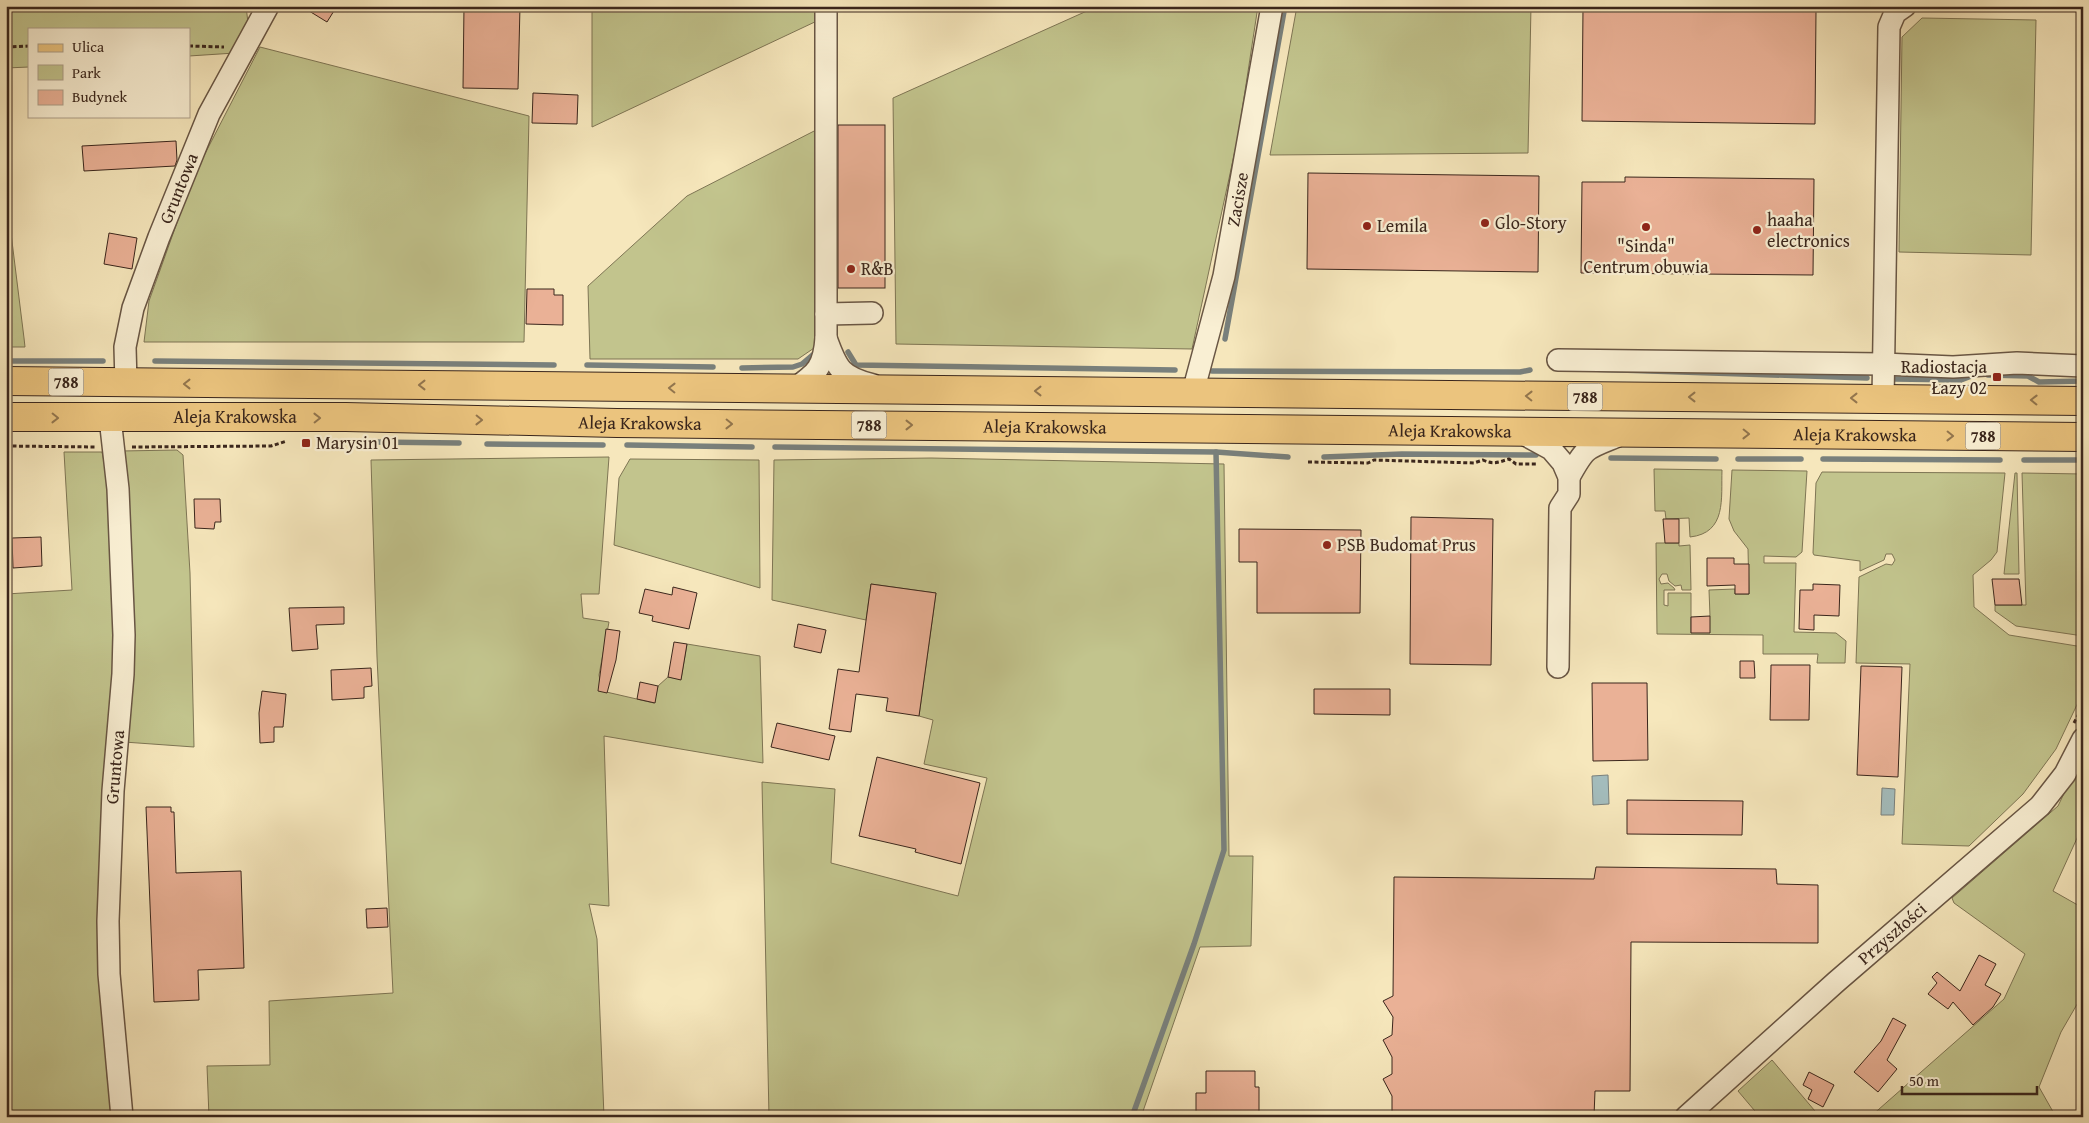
<svg xmlns="http://www.w3.org/2000/svg" width="2089" height="1123" font-family="'Gentium Book Plus',serif">
<style>
.green{fill:#c2c48d;stroke:#7e7554}
.water{fill:#a3bcbc;stroke:#79807c}
.lines{fill:none;stroke-linecap:round;stroke-linejoin:round}
.stream{stroke:#79807c;stroke-width:5.5}
.building{fill:#eab196;stroke:#3a261c}
.minor-casing{stroke:#695644;stroke-width:24}
.major-casing{stroke:#3a261c;stroke-width:30}
.path{stroke:#3a261c;stroke-width:3;stroke-dasharray:4 2.5;stroke-linecap:butt}
.minor{stroke:#f9efd3;stroke-width:21}
.major{stroke:#ebc47e;stroke-width:28}
.oneway{stroke:#92754d}
.poi-dot{fill:#8f2418;stroke:#f9efd3;stroke-width:2}
.labels{text-anchor:middle;stroke-width:4.5;stroke-linejoin:round;paint-order:stroke}
.shield{fill:#f9efd3;stroke:#736253;stroke-width:1}
.shield-label{font-size:16px;font-weight:bold;fill:#3a261c}
.street-label{font-size:18px;fill:#3a261c;stroke:#f9efd3}
.poi-label{font-size:18px;fill:#3a261c;stroke:#f9efd3;text-anchor:start}
</style>
<rect width="100%" height="100%" fill="#f6e7bc"/>
<filter id="stains"><feTurbulence type="fractalNoise" baseFrequency=".004" numOctaves="4"/><feColorMatrix values="0 0 0 0 .2 0 0 0 0 .09 0 0 0 0 .02 0 0 0 .5 -.17"/></filter>
<radialGradient id="worn" r=".72"><stop offset=".6" stop-color="#630" stop-opacity="0"/><stop offset="1" stop-color="#630" stop-opacity=".3"/></radialGradient>
<g class="green">
<path d="M6,6H246L248,23L235,53L189,56V29H29V67L6,68Z"/>
<path d="M592,6H819V20L592,127Z"/>
<path d="M1098,6H1258L1238,137L1192,349L896,344L893,98Z"/>
<path d="M1297,6H1531L1528,153L1270,155Z"/>
<path d="M1922,18L2036,20L2031,255L1899,252L1902,37Z"/>
<path d="M260,47L529,116L524,342H144L149,301L194,175Z"/>
<path d="M820,128V344L798,359H590L588,286L687,196Z"/>
<path d="M6,193L24,338L25,347H6Z"/>
<path d="M177,450L183,455L190,573L194,747L124,742L121,451Z"/>
<path d="M64,452H102L112,498L116,587L106,997L107,1076L114,1117H6V594L72,590Z"/>
<path d="M609,457L599,594H581L583,618L609,622L599,675L602,691L654,703L658,686L668,677L681,679L687,644L760,656L763,763L604,736L609,906L589,904L597,939L604,1117H209L207,1066L270,1065L269,1001L393,993L377,657L371,460Z"/>
<path d="M931,458L1224,464L1229,856H1253L1251,946L1200,947L1141,1117H769L762,782L835,789L831,863L958,896L987,778L924,764L933,720L919,716L936,593L871,584L866,620L772,600L774,460Z"/>
<path d="M630,459L759,460L760,588L614,545L619,478Z"/>
<path d="M1654,469L1722,470C1721,498 1727,533 1690,537L1689,518L1666,519L1665,511H1655Z"/>
<path d="M1732,470L1807,471L1802,552L1796,557L1764,556V563H1796L1794,632L1836,633L1846,641L1845,663H1817L1818,654H1763V635L1657,634L1656,543H1679V546L1690,545L1691,590H1682L1681,585L1675,586L1669,581L1667,574H1662L1659,579L1661,584L1668,583L1674,588L1675,590H1664V605L1668,606V593H1691V633L1710,616L1709,590L1735,589V594H1749L1748,549L1734,531L1729,519Z"/>
<path d="M1822,472L2005,473L1997,552L1991,560L1973,575L1974,607L2009,635L2083,647V692L2056,749L2023,794L1969,846L1902,844L1910,664L1856,663L1859,577L1886,564L1892,565L1895,560L1892,554H1886L1884,560L1860,571V561L1814,555L1813,553L1816,483Z"/>
<path d="M2015,473H2017L2019,574H2004Z"/>
<path d="M2022,473L2083,474V636L2016,626L1995,611V605H2026Z"/>
<path d="M2083,754V825L2053,891L2083,908V994L2061,1032L2039,1087L2056,1117H1870L2004,999L2025,954L1954,903L1952,898L2058,806Z"/>
<path d="M1772,1060L1820,1117H1760L1738,1091Z"/>
</g>
<g class="water">
<path d="M1608,775L1609,804L1593,805L1592,776Z"/>
<path d="M1882,788L1895,789L1894,815H1881Z"/>
</g>
<g class="lines">
<g class="stream">
<path d="M1225,339L1285,6"/>
<path d="M848,352L856,365L1175,370"/>
<path d="M6,361H103"/>
<path d="M155,361L554,365"/>
<path d="M587,365L713,367"/>
<path d="M742,368L793,367L802,364L815,353"/>
<path d="M1589,369L1867,378"/>
<path d="M1212,371L1520,372L1530,370"/>
<path d="M1988,375L2028,376L2039,382L2083,381"/>
<path d="M1895,379L1961,380L1974,375"/>
<path d="M373,442L459,443"/>
<path d="M487,444L603,445"/>
<path d="M627,445L752,447"/>
<path d="M775,447L1216,452L1288,457"/>
<path d="M1324,457L1402,454L1536,455"/>
<path d="M1611,458L1716,459"/>
<path d="M1738,459H1801"/>
<path d="M1823,459L2000,460"/>
<path d="M2024,460H2083"/>
<path d="M1132,1117L1194,944L1224,850L1216,452"/>
</g>
</g>
<g class="building">
<path d="M301,6H337L327,22Z"/>
<path d="M464,6H520L518,89L463,88Z"/>
<path d="M1583,8L1816,11L1815,124L1582,121Z"/>
<path d="M533,93L578,95L577,124L532,123Z"/>
<rect x="838" y="125" width="47" height="163"/>
<path d="M176,141L177,160L175,166L84,171L82,146Z"/>
<path d="M1308,173L1539,176L1538,272L1307,269Z"/>
<path d="M1625,177L1814,179L1813,275L1581,273L1582,182H1625Z"/>
<path d="M109,233L137,238L132,269L104,264Z"/>
<path d="M527,289H554V295H563V325L526,324Z"/>
<path d="M194,499H220L221,522H215L214,529L195,528Z"/>
<path d="M1411,517L1493,519L1491,665L1410,664Z"/>
<path d="M1663,519H1679V543H1665Z"/>
<path d="M1239,529L1361,530L1360,613H1257V562H1239Z"/>
<path d="M41,537L42,566L13,568L12,538Z"/>
<path d="M1707,558H1734V564H1749V594H1735V585L1707,586Z"/>
<path d="M1992,579H2019L2022,605H1995Z"/>
<path d="M871,584L936,593L919,716L886,711L888,698L856,694L851,732L829,729L838,669L859,672Z"/>
<path d="M1813,584L1840,585L1839,616L1814,615V630L1799,629L1800,590H1813Z"/>
<path d="M673,587L697,593L689,629L652,621L653,616L639,613L645,589L672,595Z"/>
<path d="M344,607V624L316,625L318,649L292,651L289,608Z"/>
<path d="M1710,616V633H1691V617Z"/>
<path d="M798,624L826,630L821,653L794,647Z"/>
<path d="M606,629L620,631L616,660L607,693L598,691Z"/>
<path d="M674,642L687,644L681,680L668,677Z"/>
<path d="M1740,661H1754L1755,678H1740Z"/>
<path d="M1771,665H1810L1809,720H1770Z"/>
<path d="M1861,666L1902,667L1898,777L1857,775Z"/>
<path d="M371,668L372,686L364,687V698L332,700L331,670Z"/>
<path d="M640,682L658,686L655,703L637,699Z"/>
<path d="M1592,683H1647L1648,760L1593,761Z"/>
<path d="M1314,689H1390V715L1314,714Z"/>
<path d="M262,691L286,694L283,727H274V742L260,743L259,713Z"/>
<path d="M777,723L835,736L829,760L771,747Z"/>
<path d="M877,757L980,783L961,864L915,852L916,849L859,836Z"/>
<path d="M1627,800L1743,801L1742,835L1627,834Z"/>
<path d="M146,807H171V812H174L176,873L241,871L244,968L198,970L199,1000L154,1002Z"/>
<path d="M1596,867L1776,869L1777,884L1818,885V943L1631,942L1630,1091H1595L1594,1116L1392,1114V1096L1383,1079L1392,1074V1057L1383,1040L1392,1035L1393,1017L1383,1001L1393,996L1394,877L1594,879Z"/>
<path d="M387,908L388,927L367,928L366,909Z"/>
<path d="M1979,955L1996,964L1985,985L2001,994L1993,1007L1973,1025L1953,1002L1948,1009L1928,994L1937,983L1932,977L1937,972L1960,991Z"/>
<path d="M1893,1018L1906,1025L1887,1060L1897,1069L1878,1092L1854,1072L1881,1041Z"/>
<path d="M1206,1071H1255V1087H1259V1117H1196V1093H1206Z"/>
<path d="M1809,1072L1834,1085L1823,1107L1808,1099L1812,1090L1803,1085Z"/>
</g>
<g class="lines">
<defs>
<g id="minor">
<path d="M826,314L872,313"/>
<path d="M826,338C837,369 841,377 873,385"/>
<path d="M1558,360L1883,364L1953,367L2017,363L2083,366"/>
<path id="s1" d="M126,383L125,347L133,308L159,237L209,114L268,6"/>
<path d="M794,389C817,373 824,367 826,338V6"/>
<path id="s2" d="M1193,392L1224,276L1272,6"/>
<path d="M1883,399L1889,27L1895,13L1905,6"/>
<path d="M110,418L118,489L124,635L123,674L113,791L108,921L109,974L122,1117"/>
<path d="M1520,432L1551,449L1563,463L1569,477V494L1560,508L1558,667"/>
<path d="M1569,477C1586,446 1586,449 1618,436"/>
<path id="s3" d="M1686,1117L1836,982L2040,806L2065,774L2083,739"/>
</g>
<g id="major">
<path d="M6,381L2083,401"/>
<path id="s4" d="M6,417H346L617,423L2083,437"/>
</g>
</defs>
<use href="#minor" class="minor-casing"/>
<use href="#major" class="major-casing"/>
<g class="path">
<path d="M189,46L224,47"/>
<path d="M6,47L29,46"/>
<path d="M6,446L96,447"/>
<path d="M132,447L271,446L287,441"/>
<path d="M1308,462L1368,463L1374,460L1474,463L1483,460C1494,465 1499,462 1509,459L1516,464H1536"/>
<path d="M2074,723L2083,706"/>
</g>
<use href="#minor" class="minor"/>
<use href="#major" class="major"/>
</g>
<defs><path id="oneway-chevron" d="M-2-3.5L2.5 0L-2 3.5" fill="none" stroke-width="1.6" stroke-linecap="round" stroke-linejoin="round" transform="scale(1.25)"/></defs>
<g class="oneway">
<use href="#oneway-chevron" transform="translate(187 384) rotate(-180)"/>
<use href="#oneway-chevron" transform="translate(422 385) rotate(-180)"/>
<use href="#oneway-chevron" transform="translate(672 388) rotate(-179)"/>
<use href="#oneway-chevron" transform="translate(1038 391) rotate(-180)"/>
<use href="#oneway-chevron" transform="translate(1529 396) rotate(-179)"/>
<use href="#oneway-chevron" transform="translate(1692 397) rotate(-180)"/>
<use href="#oneway-chevron" transform="translate(1854 398) rotate(-180)"/>
<use href="#oneway-chevron" transform="translate(2034 400) rotate(-179)"/>
<use href="#oneway-chevron" transform="translate(55 418) rotate(1)"/>
<use href="#oneway-chevron" transform="translate(317 418) rotate(-1)"/>
<use href="#oneway-chevron" transform="translate(479 420) rotate(1)"/>
<use href="#oneway-chevron" transform="translate(729 424) rotate(1)"/>
<use href="#oneway-chevron" transform="translate(909 425)"/>
<use href="#oneway-chevron" transform="translate(1746 434) rotate(1)"/>
<use href="#oneway-chevron" transform="translate(1950 436) rotate(1)"/>
</g>
<g class="poi-dot">
<circle cx="1485" cy="223" r="5"/>
<circle cx="1367" cy="226" r="5"/>
<circle cx="1646" cy="227" r="5"/>
<circle cx="1757" cy="230" r="5"/>
<circle cx="851" cy="269" r="5"/>
<rect x="1992" y="372" width="10" height="10" rx="2.5"/>
<rect x="301" y="438" width="10" height="10" rx="2.5"/>
<circle cx="1327" cy="545" r="5"/>
</g>
<g class="labels">
<g class="shield">
<rect x="48.5" y="368.5" width="35" height="27" rx="4"/>
<rect x="1567.5" y="383.5" width="35" height="27" rx="4"/>
<rect x="851.5" y="411.5" width="35" height="27" rx="4"/>
<rect x="1965.5" y="422.5" width="35" height="27" rx="4"/>
</g>
<g class="shield-label">
<text x="66" y="388">788</text>
<text x="1585" y="403">788</text>
<text x="869" y="431">788</text>
<text x="1983" y="442">788</text>
</g>
<g class="street-label">
<text dy="6" stroke="none"><textPath href="#s1" startOffset="204">Gruntowa</textPath></text>
<text dy="6" stroke="none"><textPath href="#s2" startOffset="198">Zacisze</textPath></text>
<text dy="6" stroke="none"><textPath href="#s4" startOffset="229">Aleja Krakowska</textPath></text>
<text dy="6" stroke="none"><textPath href="#s4" startOffset="634">Aleja Krakowska</textPath></text>
<text dy="6" stroke="none"><textPath href="#s4" startOffset="1039">Aleja Krakowska</textPath></text>
<text dy="6" stroke="none"><textPath href="#s4" startOffset="1444">Aleja Krakowska</textPath></text>
<text dy="6" stroke="none"><textPath href="#s4" startOffset="1849">Aleja Krakowska</textPath></text>
<text transform="translate(115 767) rotate(-85)" y="6">Gruntowa</text>
<text dy="6" stroke="none"><textPath href="#s3" startOffset="276">Przyszłości</textPath></text>
</g>
<g class="poi-label">
<text x="1767" y="226">haaha<tspan x="1767" dy="21">electronics</tspan></text>
<text x="1495" y="229">Glo-Story</text>
<text x="1377" y="232">Lemila</text>
<text x="1646" y="252" text-anchor="middle">"Sinda"<tspan x="1646" dy="21">Centrum obuwia</tspan></text>
<text x="861" y="275">R&amp;B</text>
<text x="1987" y="373" text-anchor="end">Radiostacja<tspan x="1987" dy="21">Łazy 02</tspan></text>
<text x="316" y="449">Marysin 01</text>
<text x="1337" y="551">PSB Budomat Prus</text>
</g>
</g>
<rect width="2089" height="1123" fill="none" stroke="#f6e7bc" stroke-width="25"/>
<rect x="8" y="8" width="2074" height="1108" fill="none" stroke="#3a261c" stroke-width="2.5"/>
<rect x="12" y="12" width="2064" height="1098" fill="none" stroke="#3a261c"/>
<rect x="28" y="28" width="162" height="90" fill="#f9efd3" stroke="#ad9f8a"/>
<rect x="38" y="44" width="25" height="8" fill="#ebc47e" stroke="#ad9f8a"/>
<text x="72" y="52" font-size="15" fill="#3a261c">Ulica</text>
<rect x="38" y="65" width="25" height="15" fill="#c2c48d" stroke="#ad9f8a"/>
<text x="72" y="78" font-size="15" fill="#3a261c">Park</text>
<rect x="38" y="90" width="25" height="15" fill="#eab196" stroke="#ad9f8a"/>
<text x="72" y="102" font-size="15" fill="#3a261c">Budynek</text>
<path d="M1902 1086v8h135v-8" fill="none" stroke="#3a261c" stroke-width="2.5"/>
<text x="1909" y="1086" font-size="15" fill="#3a261c" stroke="#f9efd3" stroke-width="4" paint-order="stroke">50 m</text>
<rect width="100%" height="100%" filter="url(#stains)"/>
<rect width="100%" height="100%" fill="url(#worn)"/>
</svg>
